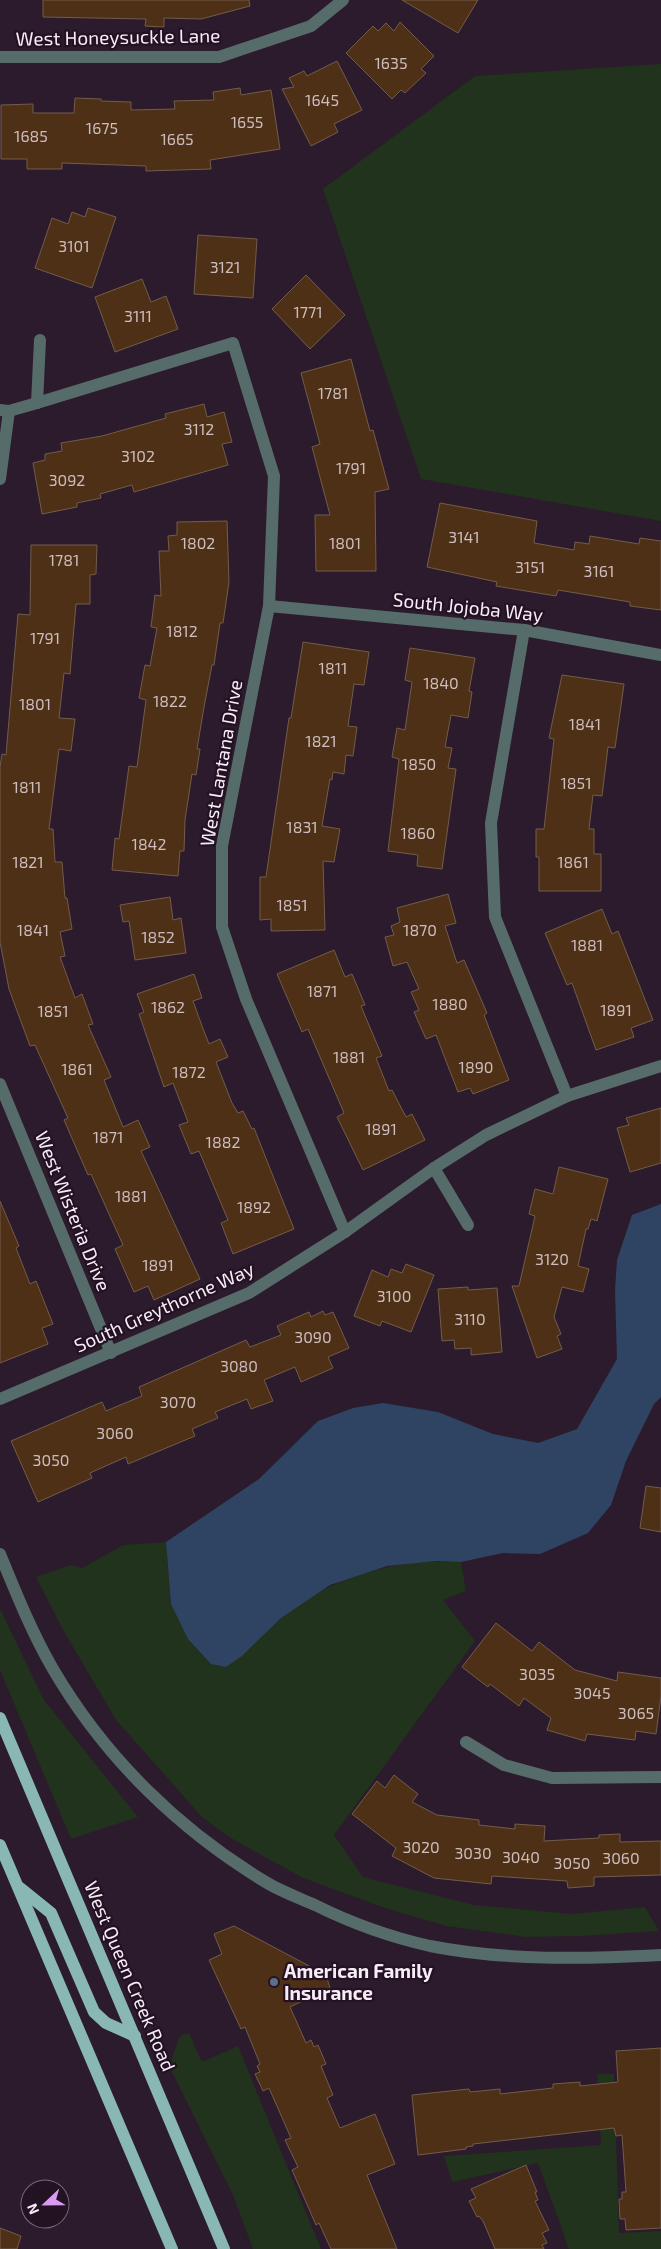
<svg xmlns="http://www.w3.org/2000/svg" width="661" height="2249" font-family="'Exo 2',sans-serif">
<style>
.green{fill:#21321d}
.water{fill:#2e4462}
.building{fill:#4e3016;stroke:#725c4b}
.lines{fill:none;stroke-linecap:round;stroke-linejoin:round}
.minor{stroke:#566c6b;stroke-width:12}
.tertiary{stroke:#566c6b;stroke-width:12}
.primary{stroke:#89b8b4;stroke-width:12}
.service-dot{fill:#5c6f8a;stroke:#221222;stroke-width:2}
.labels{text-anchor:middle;stroke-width:4.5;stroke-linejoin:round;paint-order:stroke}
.number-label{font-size:16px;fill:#cdbdbf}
.street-label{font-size:19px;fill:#f7ecf7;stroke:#221222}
.poi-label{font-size:19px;font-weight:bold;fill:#f7ecf7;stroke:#221222;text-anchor:start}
</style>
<rect width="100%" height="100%" fill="#2c1b2c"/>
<g class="green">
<path d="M661,64V521L421,479L323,189L475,76Z"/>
<path d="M166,1542L171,1604L242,1656C255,1644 267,1630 280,1619C330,1576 396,1558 461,1562L466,1591L443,1600L475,1641L334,1835L363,1877L474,1905L572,1914L645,1907L659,1931L579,1936L526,1937L446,1926L385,1908L303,1878L229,1837L202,1817L116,1720L63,1630L36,1577L70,1565L82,1568L123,1545Z"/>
<path d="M0,1609L44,1700L138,1817L71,1839L0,1670Z"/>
<path d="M189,2033L202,2062L238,2046L321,2249H253L233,2195L169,2066L180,2036Z"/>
<path d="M597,2074H614L619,2233L661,2231V2249H569L538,2163L452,2182L444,2156L601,2145Z"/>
</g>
<path class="water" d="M661,1204V1397L654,1404L626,1461L611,1505L588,1533L540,1554L503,1553L461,1562L437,1561L387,1566L330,1585L281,1618L242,1656L226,1667L211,1664L188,1639L171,1604L166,1542L259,1479L318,1421L353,1408L383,1403L438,1412L493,1434L538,1443L577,1429L617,1359L615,1290L617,1260L632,1215Z"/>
<g class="building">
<path d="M43,0H249L250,6L201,19L164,18V27L145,26L146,19L43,17Z"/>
<path d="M402,0H478L458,33Z"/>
<path d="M400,22L434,56L421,69L426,73L405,93L401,90L392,99L346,53L373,26L378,31L386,23L394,31Z"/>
<path d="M337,61L362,110L334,124L338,132L311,146L282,89L294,87L289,78L304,71L307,76Z"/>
<path d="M240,88L241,95L271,90L280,149L210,160L211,169L146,171V166L62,163V169H27V159H1V105L33,104V113H74L75,98L101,99V101L131,102V110L175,109L174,101L214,100L213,92Z"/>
<path d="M88,208L116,217L92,288L35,268L52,218L68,224L72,212L85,217Z"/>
<path d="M198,235L257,239L253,298L194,294Z"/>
<path d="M306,275L345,315L310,349L272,309Z"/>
<path d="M142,279L151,302L166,296L178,329L115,352L95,297Z"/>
<path d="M351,359L370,431L373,430L389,489L375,492L376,571H316L315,515H330L312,447L320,444L301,373Z"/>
<path d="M204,404L207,417L224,412L232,442L222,444L228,465L134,492L132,485L100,494L101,498L77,503V507L42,514L33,463L45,460V454L62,451L61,443L102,436L166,418L165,414Z"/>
<path d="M440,503L537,521L534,543L574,550L575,542L589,544L590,536L639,544L640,538L661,541V610L630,606V602L558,590L556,596L496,586L497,582L427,567Z"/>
<path d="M227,521L229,582L223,623H220L214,665H212L204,707L197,749H200L196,775L192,774L185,820L184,851H180L178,876L112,870L115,838L119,839L129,766L137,767L146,700L139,698L145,665L150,666L157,628L151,627L155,595L161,596L159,551H169L168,536L177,535V522Z"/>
<path d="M31,545H97L96,574L90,575V604H76L70,674L64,673L59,718L75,719L71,751L59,749L49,829H53L55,862H62L65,898H67L72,929L60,932L65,956L60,957L75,998L82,994L93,1024L88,1025L111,1077L104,1080L123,1127L138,1120L150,1147L141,1151L200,1279L154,1300L148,1286L134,1292L115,1249L123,1245L91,1174L88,1175L64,1120L68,1118L35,1045L30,1046L9,989L0,942V767L2,754L6,755L18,614L30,615Z"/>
<path d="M303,642L369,652L364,685L354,684L348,726L357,727L353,756L346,755L344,774L333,772L332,780L330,779L322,826L340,829L334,862L323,861L325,930L271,931V919L260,920V877H266L289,718H291Z"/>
<path d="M410,648L475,658L469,691L472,692L468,718L451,715L445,747L452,748L448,768L456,769L442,869L417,866L418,855L388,851L399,759L392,757L397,728L405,730L412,682L405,680Z"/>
<path d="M562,675L624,684L615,748L608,747L602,796L593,795L589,829H594V854H601V891H539V857H536V829H544L554,739L549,738Z"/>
<path d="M448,894L456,923L445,926L457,963L464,960L487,1013L484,1015L509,1080L473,1094L470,1088L458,1092L436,1035L426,1039L414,1012L419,1010L411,992L419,989L407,962L393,966L385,937L394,935L391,926L400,922L397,908Z"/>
<path d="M170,897L173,920L181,918L186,953L135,960L129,921L123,922L120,905Z"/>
<path d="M602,909L612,934L618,931L653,1020L631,1028L634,1037L596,1050L572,983L567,985L545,933Z"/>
<path d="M334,950L345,977L352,974L365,1005L361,1006L382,1056L376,1058L389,1091L392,1090L406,1117L412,1114L425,1140L363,1170L337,1117L344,1113L308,1029L302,1032L277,974Z"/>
<path d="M194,974L202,998L193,1001L202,1026L209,1044L220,1039L228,1057L216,1062L232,1103L238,1113L243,1111L252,1129L254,1128L294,1229L233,1254L221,1223L228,1220L199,1151L191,1154L179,1125L188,1122L173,1083L164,1087L139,1014L144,1012L137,994Z"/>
<path d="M661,1108V1163L630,1172L617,1128L629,1125L626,1118Z"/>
<path d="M559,1167L608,1179L597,1221L591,1219L588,1229H586L578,1266L589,1269L583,1292L562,1287L554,1317L561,1334L557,1336L562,1349L537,1358L512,1286H519L535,1216L529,1214L535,1189L553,1194Z"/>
<path d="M0,1201L19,1246L16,1248L30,1284L36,1281L53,1324L42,1328L48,1344L0,1363Z"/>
<path d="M406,1264L434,1275L411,1332L382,1321L380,1326L354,1316L372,1270L388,1277L391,1269L402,1273Z"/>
<path d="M468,1287V1290L497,1288L502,1352L471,1355V1348L455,1349L454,1340L442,1341L438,1289Z"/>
<path d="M323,1311L325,1315L333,1312L349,1348L328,1357L333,1368L301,1382L295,1367L264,1380L273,1401L251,1409L247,1399L215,1412L218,1418L192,1429L195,1436L128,1464L126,1457L90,1473L92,1478L38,1502L11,1441L102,1402L106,1411L142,1396L139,1387L246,1340L250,1347L281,1335L277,1326L309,1312L311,1317Z"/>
<path d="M646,1486L661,1488V1532L640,1528Z"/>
<path d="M496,1623L532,1651L539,1642L575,1670L617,1681L618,1672L661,1678V1696L656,1734L636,1731L635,1740L587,1734L585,1741L547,1730L551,1718L524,1698L519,1706L490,1684L488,1687L462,1667Z"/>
<path d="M394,1775L418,1794L412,1802L437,1815L479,1820V1825L515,1829V1824L545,1826L544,1841L599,1838V1835L620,1834V1842L661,1841V1875L594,1877V1886L568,1888L567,1881L492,1876L491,1884L434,1878L392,1856L396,1848L352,1814L377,1781L385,1788Z"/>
<path d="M234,1926L326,1975L330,1988L290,2007L306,2043L311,2040L314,2047L318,2045L326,2064L321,2066L333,2095L327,2098L340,2128L375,2114L395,2164L367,2175L397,2249H331L319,2223L316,2225L292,2170L298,2167L285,2140L291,2138L269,2088L263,2091L255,2074L260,2072L257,2066L260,2064L245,2027L241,2029L209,1960L222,1954L214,1934Z"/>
<path d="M661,2048V2228L626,2230L625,2219H620L619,2199H622V2192H626L622,2135L616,2136L614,2128L473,2144V2146L466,2147V2149L418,2155L412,2095L469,2089L470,2092L500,2089V2094L553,2088V2084L580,2082V2086L618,2082L616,2051Z"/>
<path d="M526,2165L537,2192H535L538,2200L535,2201L549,2230L542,2233L547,2243L542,2245L544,2249H495L483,2221L479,2216L477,2217L469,2201L476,2198L471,2189Z"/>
<path d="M0,2228L21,2236L17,2249H0Z"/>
</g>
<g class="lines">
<g class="minor">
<path d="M0,57H219L311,26L343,0"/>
<path d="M37,403L40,340"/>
<path d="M0,410L9,411L37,403L233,343L274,476L269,606L222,846V927L246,999L345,1232"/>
<path d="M0,479L9,411"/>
<path d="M269,606L524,630L661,655"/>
<path d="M524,630L491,823L495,917L567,1096"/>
<path d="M0,1084L111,1353"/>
<path d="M434,1168L468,1225"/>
<path d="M0,1399L249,1293L345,1232L434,1168L486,1135L567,1096L661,1066"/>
<path d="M466,1742L504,1765L552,1778L661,1777"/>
</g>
<path class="tertiary" d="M0,1554C16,1593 32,1633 53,1669C105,1758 180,1831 269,1884C283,1892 299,1898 315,1905C351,1923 390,1937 430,1946C506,1961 584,1959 661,1955"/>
<g class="primary">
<path d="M0,1718L224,2249"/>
<path d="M0,1845L172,2249"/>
<path d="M20,1888L51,1913L94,2012L106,2023L135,2036"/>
</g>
</g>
<circle class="service-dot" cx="274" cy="1982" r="5"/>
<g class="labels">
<g class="number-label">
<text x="391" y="69">1635</text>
<text x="322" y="106">1645</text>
<text x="247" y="128">1655</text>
<text x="102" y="134">1675</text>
<text x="31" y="142">1685</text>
<text x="177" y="145">1665</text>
<text x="74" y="252">3101</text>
<text x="225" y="273">3121</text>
<text x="308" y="318">1771</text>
<text x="138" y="322">3111</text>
<text x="333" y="399">1781</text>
<text x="199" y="435">3112</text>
<text x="138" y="462">3102</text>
<text x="351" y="474">1791</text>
<text x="67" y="486">3092</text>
<text x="464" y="543">3141</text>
<text x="198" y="549">1802</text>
<text x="345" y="549">1801</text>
<text x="64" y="566">1781</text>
<text x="530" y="573">3151</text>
<text x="599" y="577">3161</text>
<text x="182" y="637">1812</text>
<text x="45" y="644">1791</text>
<text x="333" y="674">1811</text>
<text x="441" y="689">1840</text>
<text x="170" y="707">1822</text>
<text x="35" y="710">1801</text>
<text x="585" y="730">1841</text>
<text x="321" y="747">1821</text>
<text x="419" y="770">1850</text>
<text x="576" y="789">1851</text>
<text x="27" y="793">1811</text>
<text x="302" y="833">1831</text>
<text x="418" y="839">1860</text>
<text x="149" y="850">1842</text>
<text x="28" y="868">1821</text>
<text x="573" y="868">1861</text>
<text x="292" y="911">1851</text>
<text x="33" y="936">1841</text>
<text x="420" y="936">1870</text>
<text x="158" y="943">1852</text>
<text x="587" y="951">1881</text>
<text x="322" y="997">1871</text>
<text x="450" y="1010">1880</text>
<text x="168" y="1013">1862</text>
<text x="616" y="1016">1891</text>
<text x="53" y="1017">1851</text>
<text x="349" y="1063">1881</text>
<text x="476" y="1073">1890</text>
<text x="77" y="1075">1861</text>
<text x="189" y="1078">1872</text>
<text x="381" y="1135">1891</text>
<text x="108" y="1143">1871</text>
<text x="223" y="1148">1882</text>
<text x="131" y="1202">1881</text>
<text x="254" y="1213">1892</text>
<text x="552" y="1265">3120</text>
<text x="158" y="1271">1891</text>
<text x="394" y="1302">3100</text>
<text x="470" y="1325">3110</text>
<text x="313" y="1343">3090</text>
<text x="239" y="1372">3080</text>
<text x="178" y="1408">3070</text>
<text x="115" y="1439">3060</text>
<text x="51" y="1466">3050</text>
<text x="537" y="1680">3035</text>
<text x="592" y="1699">3045</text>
<text x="636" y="1719">3065</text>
<text x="421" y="1853">3020</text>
<text x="473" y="1859">3030</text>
<text x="521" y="1863">3040</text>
<text x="621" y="1864">3060</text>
<text x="572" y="1869">3050</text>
</g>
<g class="street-label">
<text transform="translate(118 37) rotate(-1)" y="7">West Honeysuckle Lane</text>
<text transform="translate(468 607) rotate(6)" y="7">South Jojoba Way</text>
<text transform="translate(221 763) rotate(-80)" y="7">West Lantana Drive</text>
<text transform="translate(73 1211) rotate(68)" y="7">West Wisteria Drive</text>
<text transform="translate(164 1307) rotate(-24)" y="7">South Greythorne Way</text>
<text transform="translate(130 1976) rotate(67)" y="7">West Queen Creek Road</text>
</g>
<g class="poi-label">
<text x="284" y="1978">American Family<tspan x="284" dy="22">Insurance</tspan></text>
</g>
</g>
<g transform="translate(45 2204) rotate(248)"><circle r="24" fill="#221222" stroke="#776977"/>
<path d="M0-4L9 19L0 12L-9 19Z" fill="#dc99f4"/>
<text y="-8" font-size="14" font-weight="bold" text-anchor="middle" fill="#f7ecf7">N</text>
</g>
</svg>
